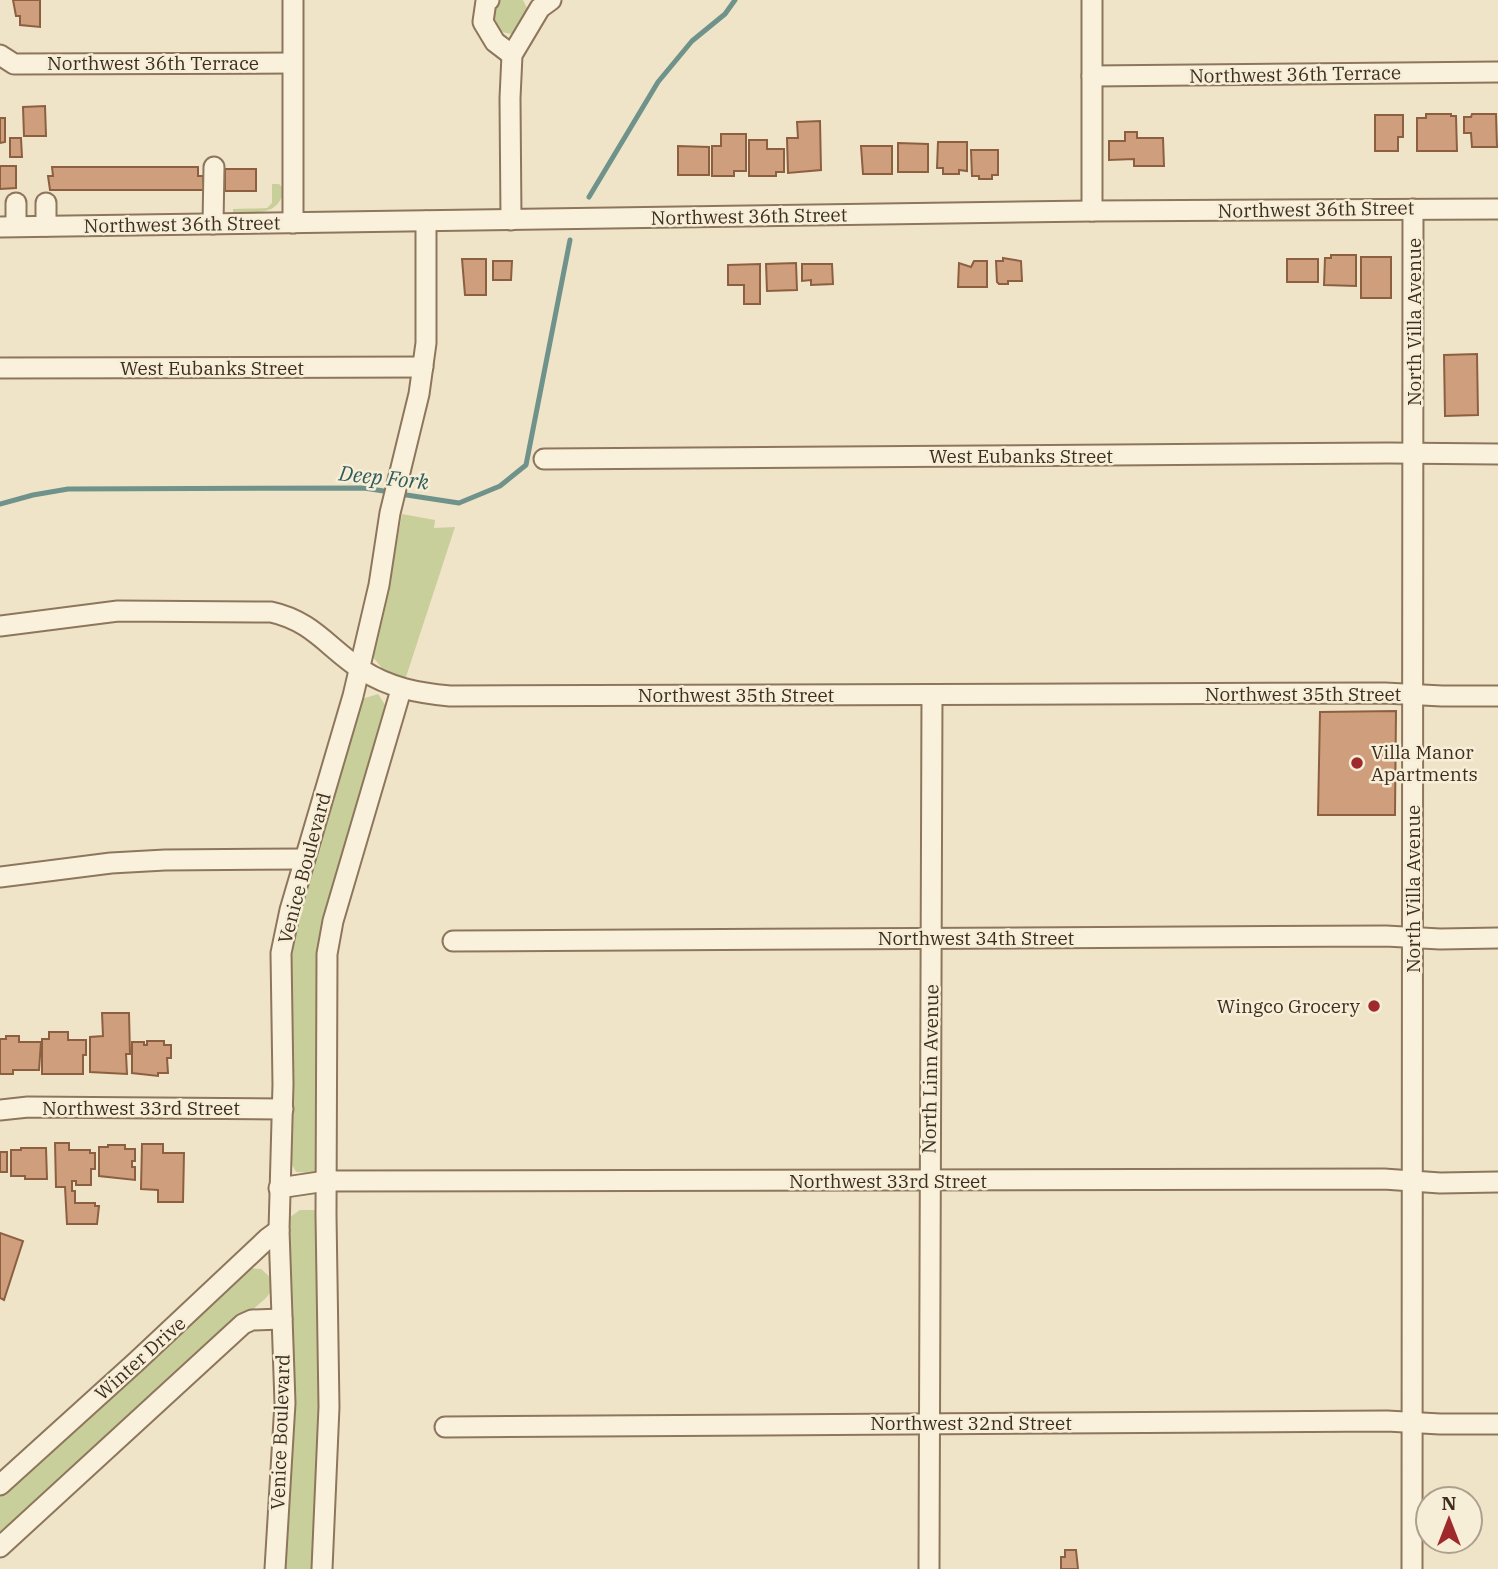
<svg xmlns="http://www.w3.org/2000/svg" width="1498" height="1569" font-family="'IBM Plex Serif',serif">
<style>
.green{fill:#c9cf9b}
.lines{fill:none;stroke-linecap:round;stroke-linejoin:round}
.stream{stroke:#6f938a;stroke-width:5}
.building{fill:#cf9f7d;stroke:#8d5f41;stroke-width:2}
.minor-casing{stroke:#8d765c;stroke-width:23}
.minor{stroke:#faf1dc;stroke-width:19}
.poi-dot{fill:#9e2a2b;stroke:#f7eed8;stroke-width:2.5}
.labels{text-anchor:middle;stroke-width:5;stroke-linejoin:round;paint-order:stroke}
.street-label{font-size:19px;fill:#3d2e20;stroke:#f7eed8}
.poi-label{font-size:19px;fill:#3d2e20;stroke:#f7eed8;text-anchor:start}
.water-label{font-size:21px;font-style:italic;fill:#2f5d5a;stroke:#f7eed8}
</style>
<rect width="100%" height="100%" fill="#f0e4c8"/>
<g class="green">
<path d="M498,0H523L529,12L515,34C494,35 485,16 498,0Z"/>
<path d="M272,184H279L284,189C279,217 256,212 233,212V209L267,208L272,203Z"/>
<path d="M402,514L435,520L434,528L455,527L405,680L382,668L372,656L390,581Z"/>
<path d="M378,694L387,708L321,943L320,1165L313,1173L296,1172L291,1163L287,979L292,933L362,699Z"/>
<path d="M300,1210H314L319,1215L323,1422L314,1569H283L293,1414L290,1217Z"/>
<path d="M248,1268L261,1269L271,1278L272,1290L266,1298L0,1533V1496Z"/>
</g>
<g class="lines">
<g class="stream">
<path d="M589,197L658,82L692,41L725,14L735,0"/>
<path d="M400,494L459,503L500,486L526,465L570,240"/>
<path d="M0,504L33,495L68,489L364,488L390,492"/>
</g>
</g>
<g class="building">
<path d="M13,0H40V27L20,25V16H16Z"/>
<path d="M45,106L46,136H24L23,107Z"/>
<path d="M1426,114H1451V116H1456L1457,151H1417V118H1426Z"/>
<path d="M1472,114H1496L1497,147H1472L1471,133H1464V117H1471Z"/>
<path d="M1375,115H1403V137H1398V151H1375Z"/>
<path d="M0,118H5V142L0,143Z"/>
<path d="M820,121L821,170L788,173L787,138H798L797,122Z"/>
<path d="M1125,132H1137V138H1163L1164,166H1134V159L1109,160V141H1125Z"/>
<path d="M721,134H746V171H734V176H712V146H721Z"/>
<path d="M10,138H21L22,157H10Z"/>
<path d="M749,140H767V149H784V172H776V176H749Z"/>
<path d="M938,142H967V171L959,170V174H943V168H937Z"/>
<path d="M898,143L928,144V172H898Z"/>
<path d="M678,146L709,147V175H678Z"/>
<path d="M861,146H892V174H863Z"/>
<path d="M971,150H998V175H992V179H979V176H972Z"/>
<path d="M0,166H16V188L0,189Z"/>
<path d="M52,167H198V176H203L204,190H50L48,176H53Z"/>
<rect x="225" y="169" width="31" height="22"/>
<path d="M1331,255H1356V286L1324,285L1325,258H1331Z"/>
<rect x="1361" y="257" width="30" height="41"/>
<path d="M1003,258L1021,261L1022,281H1008V284H999L997,282L996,261H1003Z"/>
<path d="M462,259H486V295H465Z"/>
<rect x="1287" y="259" width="31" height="23"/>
<path d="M493,261H512L511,280H493Z"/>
<path d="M974,261H987V287H958L959,263L971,267Z"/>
<path d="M796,263L797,290L767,291L766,264Z"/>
<path d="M760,264V304H744V285H728V265Z"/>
<path d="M802,264H832L833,284L811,285V280L802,281Z"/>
<path d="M1477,354L1478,415L1445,416L1444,355Z"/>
<path d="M1396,711L1395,815H1318L1320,712Z"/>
<path d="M102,1013H129L130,1054H126L127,1074L90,1072V1037L103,1036Z"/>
<path d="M49,1032H68V1040H86V1055H83V1074H42V1039H49Z"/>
<path d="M6,1036H19V1042H41L39,1070H13V1074H0V1039H6Z"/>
<path d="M147,1041H164V1045H171V1058H167L168,1073H158V1076L132,1073V1042H144V1045H147Z"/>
<path d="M55,1143H69V1150H90V1153H95V1169H91V1185H76V1181H72V1191H75V1203H95V1206H99L97,1224H67L65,1187H56Z"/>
<path d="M142,1144H163V1153H184L183,1202H158V1190L141,1189Z"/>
<path d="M108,1145H125V1149H135V1161H132V1167H135V1180L99,1176V1147H108Z"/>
<path d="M21,1148H46L47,1179H25V1176H11V1150H21Z"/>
<rect x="0" y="1152" width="7" height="20"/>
<path d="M0,1233L23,1241L4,1300L0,1298Z"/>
<path d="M1065,1550H1076L1078,1569H1061V1557H1065Z"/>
</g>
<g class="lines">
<defs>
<g id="minor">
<path d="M489,0L486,1L483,22L495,42L512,55"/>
<path d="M1092,0V211"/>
<path d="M0,55L14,64L292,63"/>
<path d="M1092,76L1498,72"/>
<path d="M16,203V226"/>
<path d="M46,203V226"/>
<path d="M511,220L510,98L512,55L540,8L551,0"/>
<path d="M293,223V0"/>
<path d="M213,224L214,167"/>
<path d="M0,227L1092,211L1498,209"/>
<path d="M0,368L423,367"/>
<path d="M544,459L1389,453L1498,454"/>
<path d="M0,626L118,611L271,612C313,621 329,649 362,670C390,688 418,693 450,696L1385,693L1442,696H1498"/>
<path d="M0,877L111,863L165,860L305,859"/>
<path d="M453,941L1386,936L1440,939L1498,938"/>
<path d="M0,1110L28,1107L283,1109"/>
<path d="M279,1188L326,1181L1384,1179L1440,1183L1498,1182"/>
<path d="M445,1427L1387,1421L1440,1424H1498"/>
<path d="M0,1485L137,1361L268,1238L279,1230"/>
<path d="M0,1547L243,1324L252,1320L282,1319"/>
<path d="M275,1569L285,1403L279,1230L283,1084L281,953L290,910L353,696L379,585L390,513L419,394L426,343V221"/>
<path d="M322,1569L329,1407L326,1215L327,954L333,921L401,690"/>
<path d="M929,1569L932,695"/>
<path d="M1412,1569L1413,209"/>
</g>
</defs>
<use href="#minor" class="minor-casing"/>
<use href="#minor" class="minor"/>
</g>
<g class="poi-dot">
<circle cx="1357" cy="763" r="7"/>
<circle cx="1374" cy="1006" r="7"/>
</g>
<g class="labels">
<g class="street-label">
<text x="153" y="70">Northwest 36th Terrace</text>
<text transform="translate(1295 74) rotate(-1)" y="7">Northwest 36th Terrace</text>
<text transform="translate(1316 209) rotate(-1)" y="7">Northwest 36th Street</text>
<text transform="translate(749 216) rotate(-1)" y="7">Northwest 36th Street</text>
<text transform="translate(182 224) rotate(-1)" y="7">Northwest 36th Street</text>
<text transform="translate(1414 322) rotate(-90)" y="7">North Villa Avenue</text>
<text x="212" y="375">West Eubanks Street</text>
<text x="1021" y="463">West Eubanks Street</text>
<text x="1303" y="701">Northwest 35th Street</text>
<text x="736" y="702">Northwest 35th Street</text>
<text transform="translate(304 868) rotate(-75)" y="7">Venice Boulevard</text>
<text transform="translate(1413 889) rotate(-90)" y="7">North Villa Avenue</text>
<text x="976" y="945">Northwest 34th Street</text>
<text transform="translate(930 1069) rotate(-89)" y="7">North Linn Avenue</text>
<text x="141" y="1115">Northwest 33rd Street</text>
<text x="888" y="1188">Northwest 33rd Street</text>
<text transform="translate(140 1358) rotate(-42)" y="7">Winter Drive</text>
<text x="971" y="1430">Northwest 32nd Street</text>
<text transform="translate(280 1432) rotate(-88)" y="7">Venice Boulevard</text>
</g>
<g class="poi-label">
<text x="1371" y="759">Villa Manor<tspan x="1371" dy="22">Apartments</tspan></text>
<text x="1360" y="1013" text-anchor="end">Wingco Grocery</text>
</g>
<g class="water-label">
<text transform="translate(384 478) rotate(6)" y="7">Deep Fork</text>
</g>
</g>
<g transform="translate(1449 1520)"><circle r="33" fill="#f7eed8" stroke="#ada18e" stroke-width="2"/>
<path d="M0-5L12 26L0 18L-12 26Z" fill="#9e2a2b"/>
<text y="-10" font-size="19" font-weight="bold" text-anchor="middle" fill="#3d2e20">N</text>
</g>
</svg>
